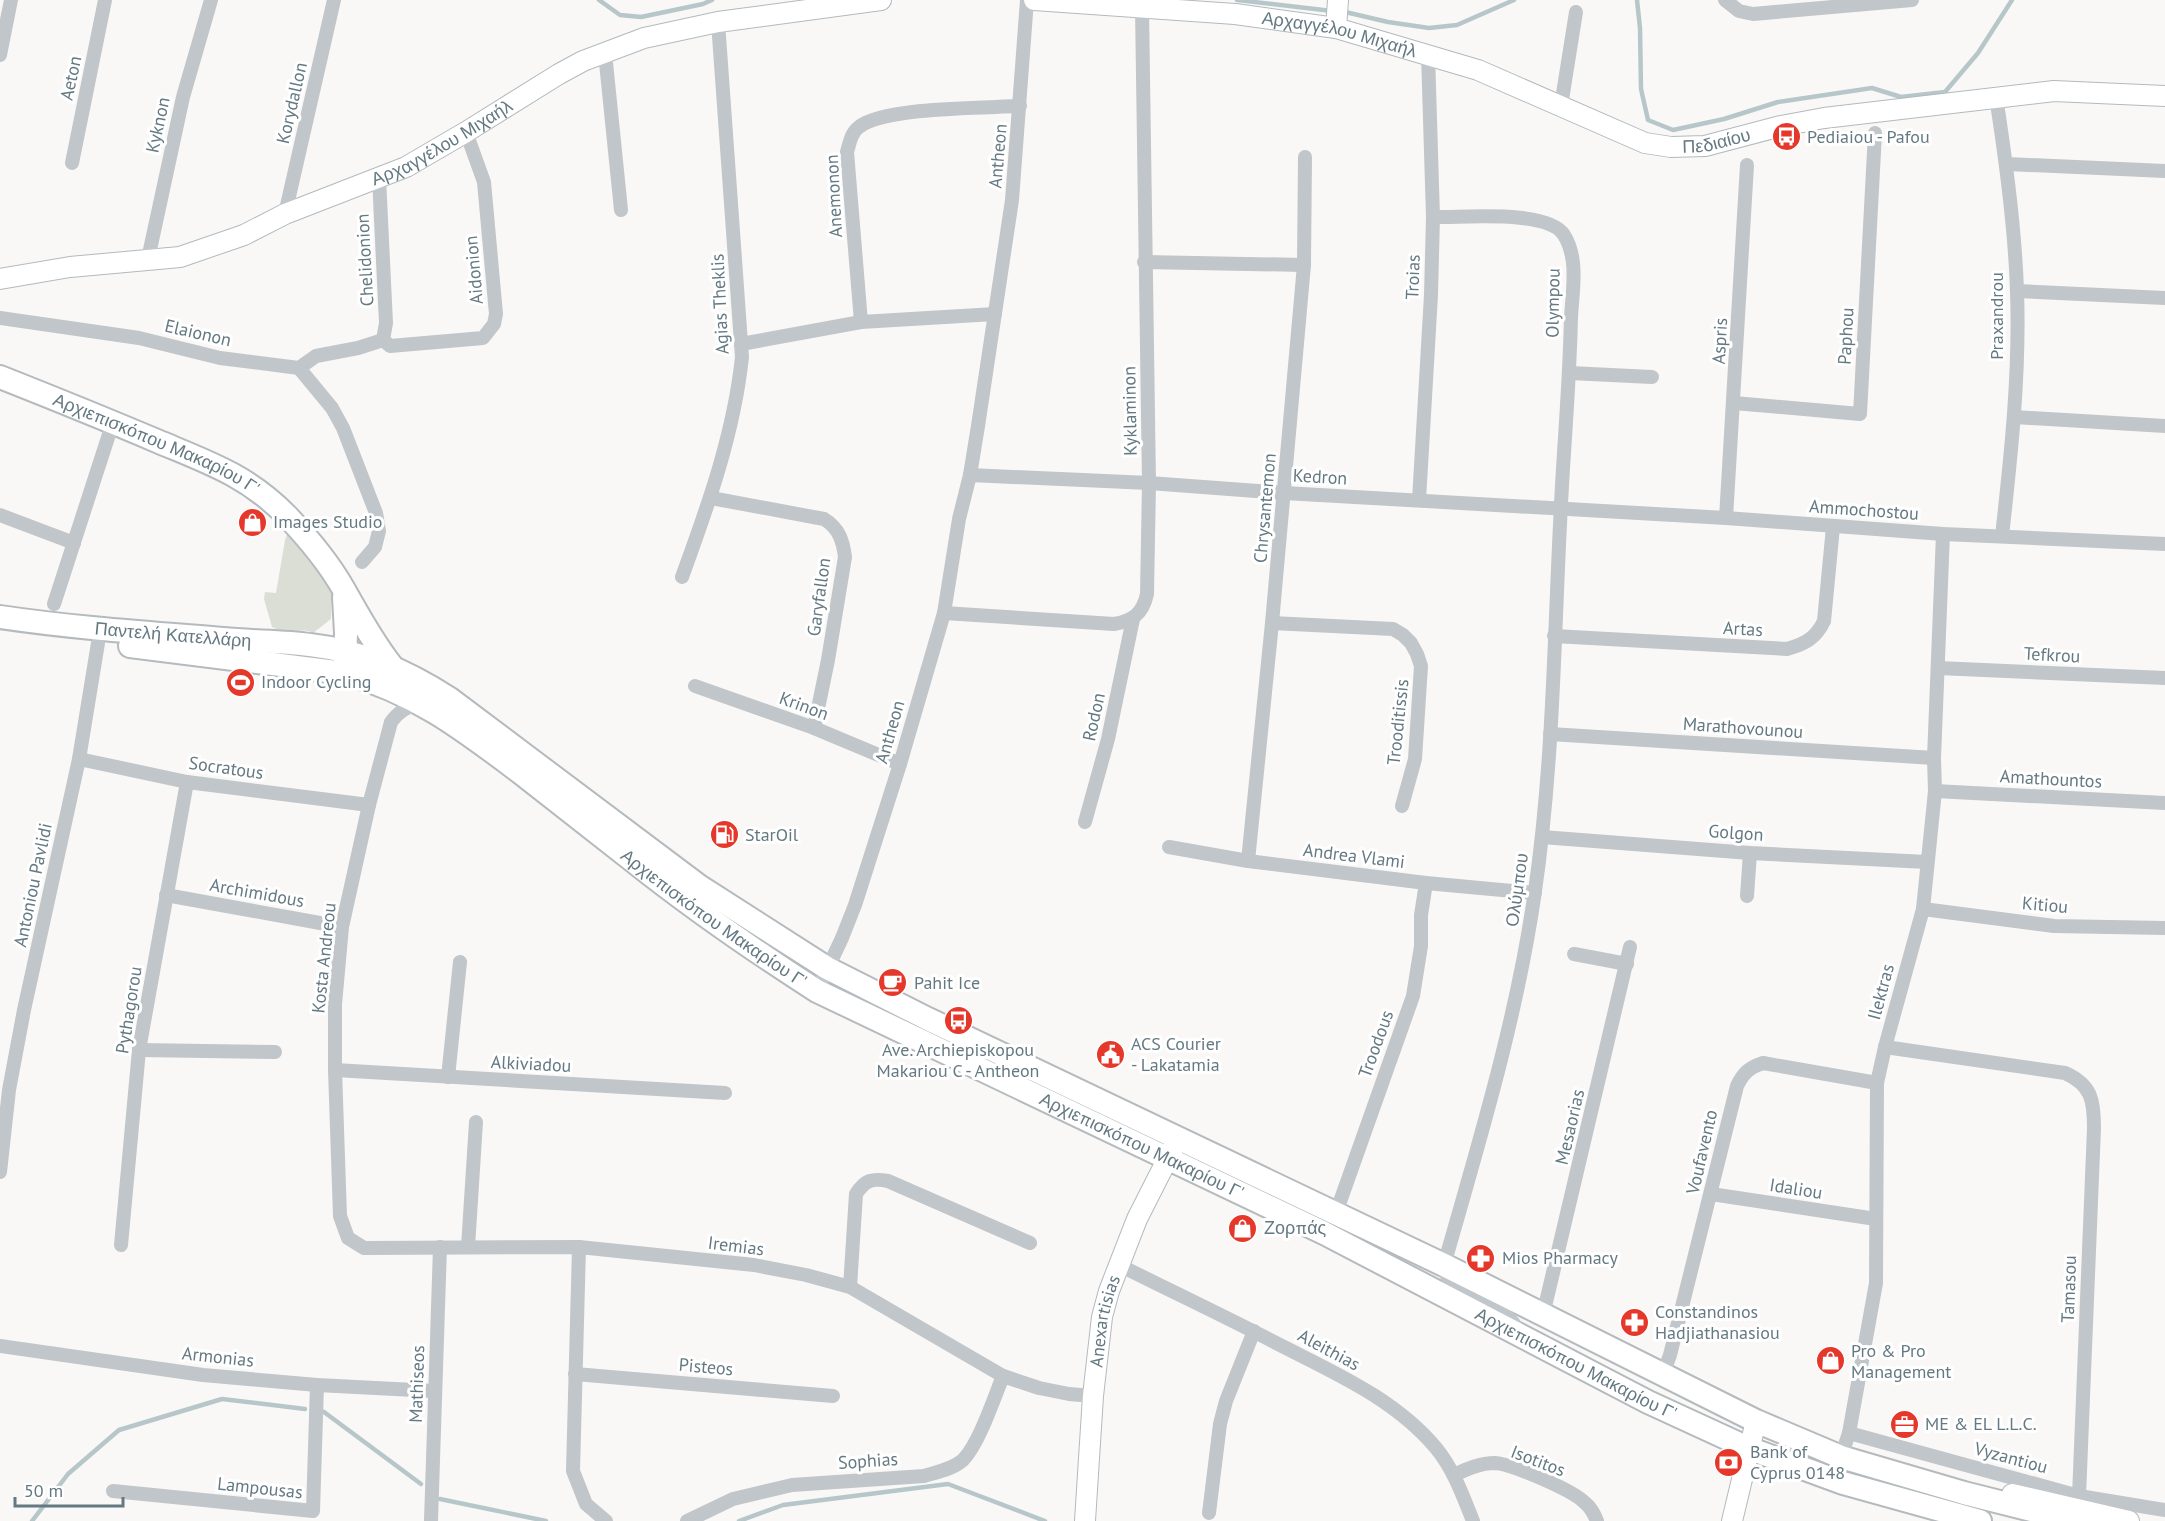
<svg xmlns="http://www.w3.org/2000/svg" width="2165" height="1521" font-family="'PT Sans',sans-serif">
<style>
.green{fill:#daded5}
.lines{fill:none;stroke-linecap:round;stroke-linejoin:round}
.stream{stroke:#b7c7c9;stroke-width:4.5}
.secondary-casing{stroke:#b2babe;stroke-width:22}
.primary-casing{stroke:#b4babd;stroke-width:26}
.street{stroke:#c0c6c9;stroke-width:14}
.secondary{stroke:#fff;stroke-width:20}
.primary{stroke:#fff;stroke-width:22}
.labels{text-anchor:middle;stroke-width:6;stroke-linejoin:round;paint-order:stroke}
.street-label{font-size:18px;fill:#647982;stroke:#fff}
.poi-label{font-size:18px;fill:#647982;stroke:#fff;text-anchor:start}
</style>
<rect width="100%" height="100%" fill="#f9f8f6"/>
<path class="green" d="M288,532L308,553L332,591L331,619L313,633C306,629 296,631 288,632C283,632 277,629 272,627L264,599L265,592L276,593L285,540Z"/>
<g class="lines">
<g class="stream">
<path d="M599,0L620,15L641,17L703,4L712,0"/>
<path d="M1237,0L1332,11"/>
<path d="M1637,0L1640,28L1641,89L1648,120L1673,130L1724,119L1778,102L1872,88L1901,97L1945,92L1978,53L2012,0"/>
<path d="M1341,11L1388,22L1429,28L1457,25L1514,0"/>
<path d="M324,1412L421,1484"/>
<path d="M440,1499L546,1521"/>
<path d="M32,1521L68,1474L119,1430L222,1399L305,1409"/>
<path d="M739,1521L783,1505L948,1484L1045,1521"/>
</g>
<defs>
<g id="secondary">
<path id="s1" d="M1034,0L1235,14L1336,28L1478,70L1645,143L1671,147L1705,146L1781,126L1824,118L2054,91L2165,96"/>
<path d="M1336,28L1338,0"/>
<path id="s2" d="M0,279L70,267L180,257L244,235L285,214L406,167L466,132L559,74L583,61L644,38L718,22L881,0"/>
<path d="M2012,1494L2129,1521"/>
<path id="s3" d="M1085,1521L1093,1396L1102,1317L1109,1291L1137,1219L1174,1146"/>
<path d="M1732,1521L1756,1421"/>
</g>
<g id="primary">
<path id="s4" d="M0,377C53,398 105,419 157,441C207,462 247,475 287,516C307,537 328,562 343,588C359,616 371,639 391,665"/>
<path d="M344,597L346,633L345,665"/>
<path id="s5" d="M0,617C74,628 149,633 223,639C252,642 282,641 310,645C362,651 407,671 450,699L699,886L827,968L928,1019L1444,1265L1756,1421L1841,1457L1964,1493L2075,1521"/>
<path id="s6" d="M130,646L344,673C415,692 464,730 521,773C558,802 595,831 632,860C691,907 753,950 817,991L1324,1233L1648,1402L1748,1448L1843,1483L1980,1521"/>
</g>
</defs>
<use href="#secondary" class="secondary-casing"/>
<use href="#primary" class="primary-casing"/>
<g class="street">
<path d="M1725,0L1739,11L1753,14L1912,0"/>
<path d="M605,53L621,210"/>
<path d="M0,55L11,0"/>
<path d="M1996,97C2006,161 2015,226 2017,291C2020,372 2011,455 2002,536"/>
<path d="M1561,106L1576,12"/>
<path d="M72,163L105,0"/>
<path d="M2007,164L2165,171"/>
<path d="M379,178L386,323L383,340"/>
<path d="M285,214L334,0"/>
<path d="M1433,217C1462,218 1548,209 1564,235C1569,243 1572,254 1573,263C1575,280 1572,300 1571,317C1570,362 1567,408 1564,453C1554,599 1556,746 1535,891C1517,1018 1479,1142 1444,1265C1445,1299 1509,1299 1519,1334"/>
<path d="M148,259L183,97L211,0"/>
<path d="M1144,262L1304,265"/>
<path d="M2017,291L2165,298"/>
<path d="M0,318L139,338L220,358L299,368L316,356L358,348L383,340"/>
<path d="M861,322L847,152C850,142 851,133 859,127C884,107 985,108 1020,106"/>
<path d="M383,340L390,346L483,338L494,324L496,314L484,182L466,132"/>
<path d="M741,344L861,322L995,314"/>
<path d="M299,368L332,408L343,428L376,513L379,531L375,547L362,562"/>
<path d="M1570,373L1652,377"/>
<path d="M1734,403L1860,414L1875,133"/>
<path d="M2014,417L2165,426"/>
<path d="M970,475L1149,483L1284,493L1726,518L1943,534L2165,544"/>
<path d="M711,498L824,519C839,528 843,541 845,557L828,660L814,728"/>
<path d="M1419,500L1431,295L1433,217L1428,54"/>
<path d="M0,515L74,543"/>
<path d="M1726,518L1747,165"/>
<path d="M682,577C708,506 734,433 742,357L718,22"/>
<path d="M54,604L113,422"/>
<path d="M944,613L1114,624C1133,621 1143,613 1147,594L1149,483L1142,7"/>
<path d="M1272,623L1393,629L1403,635L1411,643L1417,654L1421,666L1415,759L1402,806"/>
<path d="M1554,636L1787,649C1805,644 1816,638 1824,621L1833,527"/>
<path d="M1938,668L2165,678"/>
<path d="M695,686L814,728L900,764"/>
<path d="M420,703C407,707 399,711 391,722L369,805L342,927L335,1004V1070L340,1216L348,1238L364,1248L579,1247L754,1265L806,1275L850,1287L1003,1376L1039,1388L1069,1394L1093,1396"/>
<path d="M1550,734L1934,758"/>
<path d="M79,759L187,782L369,805"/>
<path d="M1935,791L2165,803"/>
<path d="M1085,822L1108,739L1133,619"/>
<path d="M1542,837L1750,853L1927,862"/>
<path d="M1169,847L1248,861L1426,883L1535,893"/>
<path d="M1248,861L1272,623L1304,265L1305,157"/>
<path d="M166,895L342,927"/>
<path d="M1747,896L1750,853"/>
<path d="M1923,909L2054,926L2165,928"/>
<path d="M1574,954L1627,964"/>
<path d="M817,991L842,938L855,905L900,764L944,613L959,519L970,475L978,426L1012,200L1027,0"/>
<path d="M1885,1047L2065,1073C2092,1085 2094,1101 2094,1128L2079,1496"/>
<path d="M139,1050L275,1052"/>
<path d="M335,1070L725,1093"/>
<path d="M448,1077L460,962"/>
<path d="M0,1172L9,1090L24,1010L79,759L98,643"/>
<path d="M1711,1194L1876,1219"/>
<path d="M1336,1213L1413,996L1421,946V915L1426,883"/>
<path d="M121,1245L139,1050L187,782"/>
<path d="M468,1247L476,1122"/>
<path d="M579,1247L573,1471L586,1504L606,1521"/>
<path d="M1119,1265C1173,1292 1228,1318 1282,1346C1337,1374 1396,1400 1436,1448C1454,1470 1463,1496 1473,1521"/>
<path d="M850,1287L856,1194C865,1180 872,1178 888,1181L1030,1243"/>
<path d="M1543,1315L1630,947"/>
<path d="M0,1346L203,1375L317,1385L434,1391"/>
<path d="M575,1374L833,1396"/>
<path d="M1663,1374L1670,1355L1737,1086C1743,1073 1750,1067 1763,1063L1877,1083"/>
<path d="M1849,1433L2079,1496L2165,1510"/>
<path d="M1841,1457L1849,1433L1876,1283L1877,1083L1885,1047L1923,909L1935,791L1934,758L1943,534"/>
<path d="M1454,1475C1467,1469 1480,1463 1495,1463C1512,1464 1572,1490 1584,1502C1591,1507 1594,1514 1597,1521"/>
<path d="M113,1491L313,1511L317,1385"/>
<path d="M1209,1513L1220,1424L1226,1401L1254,1331"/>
<path d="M431,1521L440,1247"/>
<path d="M687,1521L733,1499L792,1485L924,1476C937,1472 953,1469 963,1460C979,1444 994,1398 1003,1376"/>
</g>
<use href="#secondary" class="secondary"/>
<use href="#primary" class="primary"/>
</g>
<defs>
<symbol id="bus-disc" viewBox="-11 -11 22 22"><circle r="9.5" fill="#e5382a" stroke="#fff"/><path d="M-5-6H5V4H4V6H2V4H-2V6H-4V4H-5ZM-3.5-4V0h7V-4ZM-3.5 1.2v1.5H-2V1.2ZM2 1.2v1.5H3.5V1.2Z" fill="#fff"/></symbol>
<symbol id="shop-disc" viewBox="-11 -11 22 22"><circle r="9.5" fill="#e5382a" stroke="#fff"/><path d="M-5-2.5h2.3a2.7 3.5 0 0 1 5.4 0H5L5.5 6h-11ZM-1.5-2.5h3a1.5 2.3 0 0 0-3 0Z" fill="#fff"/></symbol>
<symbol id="stadium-disc" viewBox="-11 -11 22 22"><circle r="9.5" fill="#e5382a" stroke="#fff"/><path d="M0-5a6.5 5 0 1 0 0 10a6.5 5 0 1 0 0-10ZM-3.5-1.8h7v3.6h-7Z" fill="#fff"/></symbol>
<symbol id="fuel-disc" viewBox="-11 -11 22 22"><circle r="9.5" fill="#e5382a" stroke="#fff"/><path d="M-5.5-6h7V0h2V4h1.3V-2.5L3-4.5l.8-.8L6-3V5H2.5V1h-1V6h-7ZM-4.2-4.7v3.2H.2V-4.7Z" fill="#fff"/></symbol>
<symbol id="cafe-disc" viewBox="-11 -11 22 22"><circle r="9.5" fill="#e5382a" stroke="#fff"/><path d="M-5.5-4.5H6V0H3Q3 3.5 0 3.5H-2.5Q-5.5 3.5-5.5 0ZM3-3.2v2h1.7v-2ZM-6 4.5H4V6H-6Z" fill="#fff"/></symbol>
<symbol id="civic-disc" viewBox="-11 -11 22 22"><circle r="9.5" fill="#e5382a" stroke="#fff"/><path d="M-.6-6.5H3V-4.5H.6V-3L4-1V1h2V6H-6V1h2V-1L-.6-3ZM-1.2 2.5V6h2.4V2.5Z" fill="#fff"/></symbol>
<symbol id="pharmacy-disc" viewBox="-11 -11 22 22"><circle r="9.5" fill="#e5382a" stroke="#fff"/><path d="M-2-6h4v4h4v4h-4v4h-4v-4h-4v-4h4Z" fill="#fff"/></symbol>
<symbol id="office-disc" viewBox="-11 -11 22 22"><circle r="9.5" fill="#e5382a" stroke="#fff"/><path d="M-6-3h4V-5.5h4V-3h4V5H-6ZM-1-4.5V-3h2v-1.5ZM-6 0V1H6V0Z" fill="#fff"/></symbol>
<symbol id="bank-disc" viewBox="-11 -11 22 22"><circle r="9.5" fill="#e5382a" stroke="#fff"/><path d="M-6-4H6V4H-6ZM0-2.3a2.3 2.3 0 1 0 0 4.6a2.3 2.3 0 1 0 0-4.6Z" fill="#fff"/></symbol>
</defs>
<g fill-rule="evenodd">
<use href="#bus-disc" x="1770" y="120" width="33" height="33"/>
<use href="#shop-disc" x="236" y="506" width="33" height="33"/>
<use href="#stadium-disc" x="224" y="666" width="33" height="33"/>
<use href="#fuel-disc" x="708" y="818" width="33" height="33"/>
<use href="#cafe-disc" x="876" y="966" width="33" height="33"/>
<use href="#bus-disc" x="942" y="1004" width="33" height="33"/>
<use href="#civic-disc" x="1094" y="1038" width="33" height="33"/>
<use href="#shop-disc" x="1226" y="1212" width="33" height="33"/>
<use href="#pharmacy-disc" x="1464" y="1242" width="33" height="33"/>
<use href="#pharmacy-disc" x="1618" y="1306" width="33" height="33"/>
<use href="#shop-disc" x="1814" y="1344" width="33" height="33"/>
<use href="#office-disc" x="1888" y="1408" width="33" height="33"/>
<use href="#bank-disc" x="1712" y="1446" width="33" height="33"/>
</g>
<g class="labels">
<g class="street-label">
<text dy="6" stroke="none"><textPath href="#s1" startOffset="308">Αρχαγγέλου Μιχαήλ</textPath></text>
<text transform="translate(71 78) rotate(-78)" y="6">Aeton</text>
<text transform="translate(292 103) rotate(-77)" y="6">Korydallon</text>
<text transform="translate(158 125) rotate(-78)" y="6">Kyknon</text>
<text dy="6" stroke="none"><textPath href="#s1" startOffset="706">Πεδιαίου</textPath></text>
<text dy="6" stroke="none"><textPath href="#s2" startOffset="468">Αρχαγγέλου Μιχαήλ</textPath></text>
<text transform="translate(998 156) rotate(-85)" y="6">Antheon</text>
<text transform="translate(834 196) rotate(-93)" y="6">Anemonon</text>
<text transform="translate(365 260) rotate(-93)" y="6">Chelidonion</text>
<text transform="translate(474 270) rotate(-95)" y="6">Aidonion</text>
<text transform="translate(1413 277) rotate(-88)" y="6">Troias</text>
<text transform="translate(1553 303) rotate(-89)" y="6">Olympou</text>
<text transform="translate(720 304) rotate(-93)" y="6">Agias Theklis</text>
<text transform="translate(1997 316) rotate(-90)" y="6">Praxandrou</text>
<text transform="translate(198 333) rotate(13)" y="6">Elaionon</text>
<text transform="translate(1846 336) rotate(-87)" y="6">Paphou</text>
<text transform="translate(1720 341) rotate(-87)" y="6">Aspris</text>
<text transform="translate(1130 411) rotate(-91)" y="6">Kyklaminon</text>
<text dy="6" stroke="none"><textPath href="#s4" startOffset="170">Αρχιεπισκόπου Μακαρίου Γ'</textPath></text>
<text transform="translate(1320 477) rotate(3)" y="6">Kedron</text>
<text transform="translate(1265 508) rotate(-85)" y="6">Chrysantemon</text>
<text transform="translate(1864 510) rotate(4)" y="6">Ammochostou</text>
<text transform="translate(819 597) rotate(-82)" y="6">Garyfallon</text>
<text transform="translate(1743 629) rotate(3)" y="6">Artas</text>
<text dy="6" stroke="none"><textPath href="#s5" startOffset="174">Παντελή Κατελλάρη</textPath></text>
<text transform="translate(2052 655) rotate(3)" y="6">Tefkrou</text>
<text transform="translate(804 706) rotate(20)" y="6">Krinon</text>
<text transform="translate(1094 717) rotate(-78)" y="6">Rodon</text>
<text transform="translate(1398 722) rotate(-84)" y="6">Trooditissis</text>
<text transform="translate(1743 728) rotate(4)" y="6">Marathovounou</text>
<text transform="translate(890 732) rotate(-74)" y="6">Antheon</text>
<text transform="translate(226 768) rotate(8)" y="6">Socratous</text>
<text transform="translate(2051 779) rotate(3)" y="6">Amathountos</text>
<text transform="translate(1736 833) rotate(4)" y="6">Golgon</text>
<text transform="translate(1354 856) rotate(7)" y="6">Andrea Vlami</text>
<text transform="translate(33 885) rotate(-78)" y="6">Antoniou Pavlidi</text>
<text transform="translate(1517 890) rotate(-82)" y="6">Ολύμπου</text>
<text transform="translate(257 893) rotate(10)" y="6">Archimidous</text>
<text transform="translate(2045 905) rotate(5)" y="6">Kitiou</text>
<text dy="6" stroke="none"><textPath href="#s6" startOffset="662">Αρχιεπισκόπου Μακαρίου Γ'</textPath></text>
<text transform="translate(324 958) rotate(-84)" y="6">Kosta Andreou</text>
<text transform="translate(1881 992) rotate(-75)" y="6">Ilektras</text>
<text transform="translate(129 1010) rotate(-81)" y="6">Pythagorou</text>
<text transform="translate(1376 1044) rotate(-70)" y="6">Troodous</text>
<text transform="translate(531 1064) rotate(3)" y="6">Alkiviadou</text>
<text transform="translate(1570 1127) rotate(-77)" y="6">Mesaorias</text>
<text dy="6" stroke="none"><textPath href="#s6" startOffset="1148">Αρχιεπισκόπου Μακαρίου Γ'</textPath></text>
<text transform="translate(1702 1152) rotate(-77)" y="6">Voufavento</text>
<text transform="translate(1796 1189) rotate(9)" y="6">Idaliou</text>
<text transform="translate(736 1246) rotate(7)" y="6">Iremias</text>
<text transform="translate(2069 1289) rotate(-88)" y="6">Tamasou</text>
<text dy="6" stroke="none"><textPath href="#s3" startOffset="201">Anexartisias</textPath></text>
<text transform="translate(1329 1350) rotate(28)" y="6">Aleithias</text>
<text transform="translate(218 1357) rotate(6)" y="6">Armonias</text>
<text dy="6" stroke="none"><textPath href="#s6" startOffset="1634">Αρχιεπισκόπου Μακαρίου Γ'</textPath></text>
<text transform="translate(706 1367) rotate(5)" y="6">Pisteos</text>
<text transform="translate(417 1384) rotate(-88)" y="6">Mathiseos</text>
<text transform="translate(2011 1458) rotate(15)" y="6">Vyzantiou</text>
<text transform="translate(868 1461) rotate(-4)" y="6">Sophias</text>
<text transform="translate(1538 1461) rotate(21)" y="6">Isotitos</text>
<text transform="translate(260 1488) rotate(6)" y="6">Lampousas</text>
</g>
<g class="poi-label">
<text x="1807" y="143">Pediaiou - Pafou</text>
<text x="273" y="528">Images Studio</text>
<text x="261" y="688">Indoor Cycling</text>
<text x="745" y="841">StarOil</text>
<text x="914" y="989">Pahit Ice</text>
<text x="1131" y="1050">ACS Courier<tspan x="1131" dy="21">- Lakatamia</tspan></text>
<text x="958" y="1056" text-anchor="middle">Ave. Archiepiskopou<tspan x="958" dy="21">Makariou C - Antheon</tspan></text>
<text x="1264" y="1234">Ζορπάς</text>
<text x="1502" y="1264">Mios Pharmacy</text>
<text x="1655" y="1318">Constandinos<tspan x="1655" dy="21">Hadjiathanasiou</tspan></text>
<text x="1851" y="1357">Pro &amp; Pro<tspan x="1851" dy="21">Management</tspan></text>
<text x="1925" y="1430">ME &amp; EL L.L.C.</text>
<text x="1750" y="1458">Bank of<tspan x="1750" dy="21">Cyprus 0148</tspan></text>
</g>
</g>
<path d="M15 1497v9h108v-9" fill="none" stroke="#647982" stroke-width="3"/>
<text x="24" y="1497" font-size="18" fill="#647982" stroke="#ffffff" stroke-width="4.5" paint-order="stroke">50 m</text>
</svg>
